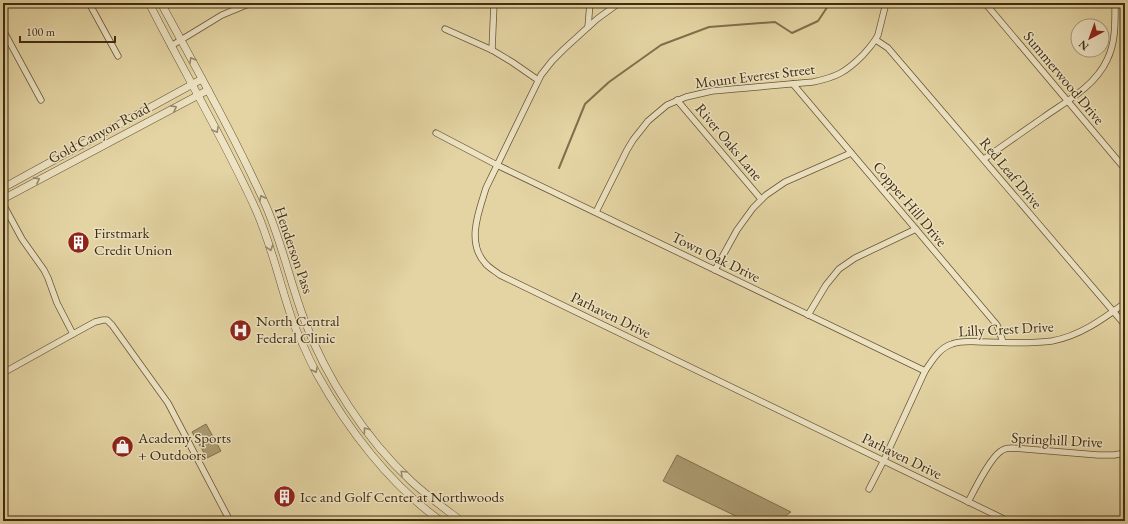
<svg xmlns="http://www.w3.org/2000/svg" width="1128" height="524" font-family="'EB Garamond',serif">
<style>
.water{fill:#ac9b72;stroke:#806f4c}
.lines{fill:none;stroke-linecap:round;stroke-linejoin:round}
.stream{stroke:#806f4c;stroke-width:2}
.minor-casing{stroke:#685636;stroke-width:7}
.tertiary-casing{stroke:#685636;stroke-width:8}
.minor{stroke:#ede3c3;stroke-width:5.5}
.tertiary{stroke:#ede3c3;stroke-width:7}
.oneway{stroke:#96886a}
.labels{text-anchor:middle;stroke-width:3;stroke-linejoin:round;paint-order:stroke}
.street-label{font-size:15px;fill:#3f2c12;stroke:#ede3c3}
.poi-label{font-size:15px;fill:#3f2c12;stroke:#ede3c3;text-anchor:start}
</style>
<rect width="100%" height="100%" fill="#e4d4a3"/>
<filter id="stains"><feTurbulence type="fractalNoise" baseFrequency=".005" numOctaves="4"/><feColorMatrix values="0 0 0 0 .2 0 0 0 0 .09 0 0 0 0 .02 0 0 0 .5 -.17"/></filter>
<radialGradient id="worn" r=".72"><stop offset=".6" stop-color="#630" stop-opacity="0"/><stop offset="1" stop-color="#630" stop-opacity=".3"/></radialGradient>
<g class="water">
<path d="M206,424L221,451L207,458L192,432Z"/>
<path d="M677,455L791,512L778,521H746L663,481Z"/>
</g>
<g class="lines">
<path class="stream" d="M559,168L585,104L609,82L661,45L709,27L775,22L792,33L818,21L830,3"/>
<defs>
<g id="minor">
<path d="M89,3L118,56"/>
<path d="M619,3L597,19L564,49L552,61L541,75L486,188C479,211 466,242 485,263C489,268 495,271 500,275L1008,521"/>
<path d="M985,3L1125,169"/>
<path d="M588,27L590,3"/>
<path d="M445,29L492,50L512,62L538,80"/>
<path d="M3,30L41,100"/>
<path d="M876,40L888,48L1125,325"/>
<path d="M171,46L222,15L251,3"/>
<path d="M492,50L494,3"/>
<path d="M793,84L997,325L1003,342"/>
<path d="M677,100L761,199"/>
<path d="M436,133L497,165L925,371"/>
<path d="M984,159C1004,145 1024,131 1044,117C1067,101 1095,86 1107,60C1116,42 1115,22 1115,3"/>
<path d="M3,204L22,239L44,270L48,278L57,303L73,334L95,322L103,320H107L112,325L168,403L230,521"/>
<path d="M596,212L627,150L633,140L648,121L667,105L686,97L712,91L813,82C837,77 846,72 863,55C869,48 874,43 878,35L886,3"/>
<path d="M715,270L737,230L753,208L766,195L785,182L851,153"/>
<path d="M808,315L826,285L839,269L855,258L916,229"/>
<path d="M3,373L73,334"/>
<path d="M869,489L884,460L925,371C932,361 939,348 952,344C963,340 975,342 985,342C1008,343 1030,344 1052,341C1080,336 1103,319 1125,303"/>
<path d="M968,502C975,489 990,458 1001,451C1005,448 1008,448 1013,448L1098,455H1114L1125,453"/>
</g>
<g id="tertiary">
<path d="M149,3C184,72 224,139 256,210C272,246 280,285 293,322C296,330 300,338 304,347C308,356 312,365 317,374C347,428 390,485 441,521"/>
<path d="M161,3C197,70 235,137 266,206C282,243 290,282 304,319C326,378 365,438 411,481C426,495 444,508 461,521"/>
<path d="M3,188L202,79"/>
<path d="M3,199L208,90"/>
</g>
</defs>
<use href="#minor" class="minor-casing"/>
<use href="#tertiary" class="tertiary-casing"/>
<use href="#minor" class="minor"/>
<use href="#tertiary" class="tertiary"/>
</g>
<defs><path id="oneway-chevron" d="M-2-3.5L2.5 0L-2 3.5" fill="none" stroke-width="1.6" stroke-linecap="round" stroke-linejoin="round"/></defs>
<g class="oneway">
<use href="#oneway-chevron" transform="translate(192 60) rotate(-119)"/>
<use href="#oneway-chevron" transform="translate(174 108) rotate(-28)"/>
<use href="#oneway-chevron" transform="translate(216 130) rotate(61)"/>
<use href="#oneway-chevron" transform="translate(37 180) rotate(-28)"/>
<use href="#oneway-chevron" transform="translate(262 198) rotate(-115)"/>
<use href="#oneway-chevron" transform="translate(270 248) rotate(72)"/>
<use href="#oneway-chevron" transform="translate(315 370) rotate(64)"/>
<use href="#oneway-chevron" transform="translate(366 430) rotate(-126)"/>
<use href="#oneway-chevron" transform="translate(403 473) rotate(-135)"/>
</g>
<defs>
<symbol id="building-disc" viewBox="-11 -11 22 22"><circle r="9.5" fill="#8f2418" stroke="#ede3c3"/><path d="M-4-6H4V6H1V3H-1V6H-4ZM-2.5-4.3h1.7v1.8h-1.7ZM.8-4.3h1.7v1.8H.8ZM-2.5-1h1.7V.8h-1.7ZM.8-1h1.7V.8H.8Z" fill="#fff"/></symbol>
<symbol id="hospital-disc" viewBox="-11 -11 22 22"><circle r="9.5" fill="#8f2418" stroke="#ede3c3"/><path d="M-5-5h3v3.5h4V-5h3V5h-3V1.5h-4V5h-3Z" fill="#fff"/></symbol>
<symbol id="shop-disc" viewBox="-11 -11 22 22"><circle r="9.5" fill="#8f2418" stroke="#ede3c3"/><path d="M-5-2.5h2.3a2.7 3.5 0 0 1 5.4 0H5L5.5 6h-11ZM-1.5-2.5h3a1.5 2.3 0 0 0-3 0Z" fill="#fff"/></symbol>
</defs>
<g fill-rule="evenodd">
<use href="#building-disc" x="66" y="230" width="25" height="25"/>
<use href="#hospital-disc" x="228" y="318" width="25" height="25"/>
<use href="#shop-disc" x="110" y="434" width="25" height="25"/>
<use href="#building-disc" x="272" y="484" width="25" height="25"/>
</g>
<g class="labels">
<g class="street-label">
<text transform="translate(755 76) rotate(-7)" y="5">Mount Everest Street</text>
<text transform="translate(1064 78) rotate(50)" y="5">Summerwood Drive</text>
<text transform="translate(99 133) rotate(-28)" y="5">Gold Canyon Road</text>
<text transform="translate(729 142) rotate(50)" y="5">River Oaks Lane</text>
<text transform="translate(1011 173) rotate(50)" y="5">Red Leaf Drive</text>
<text transform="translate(910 204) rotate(50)" y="5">Copper Hill Drive</text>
<text transform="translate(294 250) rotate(71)" y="5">Henderson Pass</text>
<text transform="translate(716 257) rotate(26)" y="5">Town Oak Drive</text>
<text transform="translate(611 315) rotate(26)" y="5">Parhaven Drive</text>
<text transform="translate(1006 329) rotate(-3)" y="5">Lilly Crest Drive</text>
<text transform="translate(1057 440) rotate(3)" y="5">Springhill Drive</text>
<text transform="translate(902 456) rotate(26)" y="5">Parhaven Drive</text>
</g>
<g class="poi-label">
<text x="94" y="238">Firstmark<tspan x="94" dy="17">Credit Union</tspan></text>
<text x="256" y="326">North Central<tspan x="256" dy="17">Federal Clinic</tspan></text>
<text x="138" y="443">Academy Sports<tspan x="138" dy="17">+ Outdoors</tspan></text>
<text x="300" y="502">Ice and Golf Center at Northwoods</text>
</g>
</g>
<rect width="1128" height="524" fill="none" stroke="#e4d4a3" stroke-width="16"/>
<rect x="4" y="4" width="1120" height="516" fill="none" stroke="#3f2c12" stroke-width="2"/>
<rect x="8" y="8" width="1112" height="508" fill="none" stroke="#3f2c12"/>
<g transform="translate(1090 38) rotate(221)"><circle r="19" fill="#ede3c3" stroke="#a79a7c"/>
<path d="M0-3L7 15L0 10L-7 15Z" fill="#8f2418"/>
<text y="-6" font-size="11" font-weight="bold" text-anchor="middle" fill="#3f2c12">N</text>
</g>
<path d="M20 36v6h95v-6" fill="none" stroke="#3f2c12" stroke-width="2"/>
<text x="26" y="36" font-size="12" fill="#3f2c12" stroke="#ede3c3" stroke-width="3" paint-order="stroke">100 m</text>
<rect width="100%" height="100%" filter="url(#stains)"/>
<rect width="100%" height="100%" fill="url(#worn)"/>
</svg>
